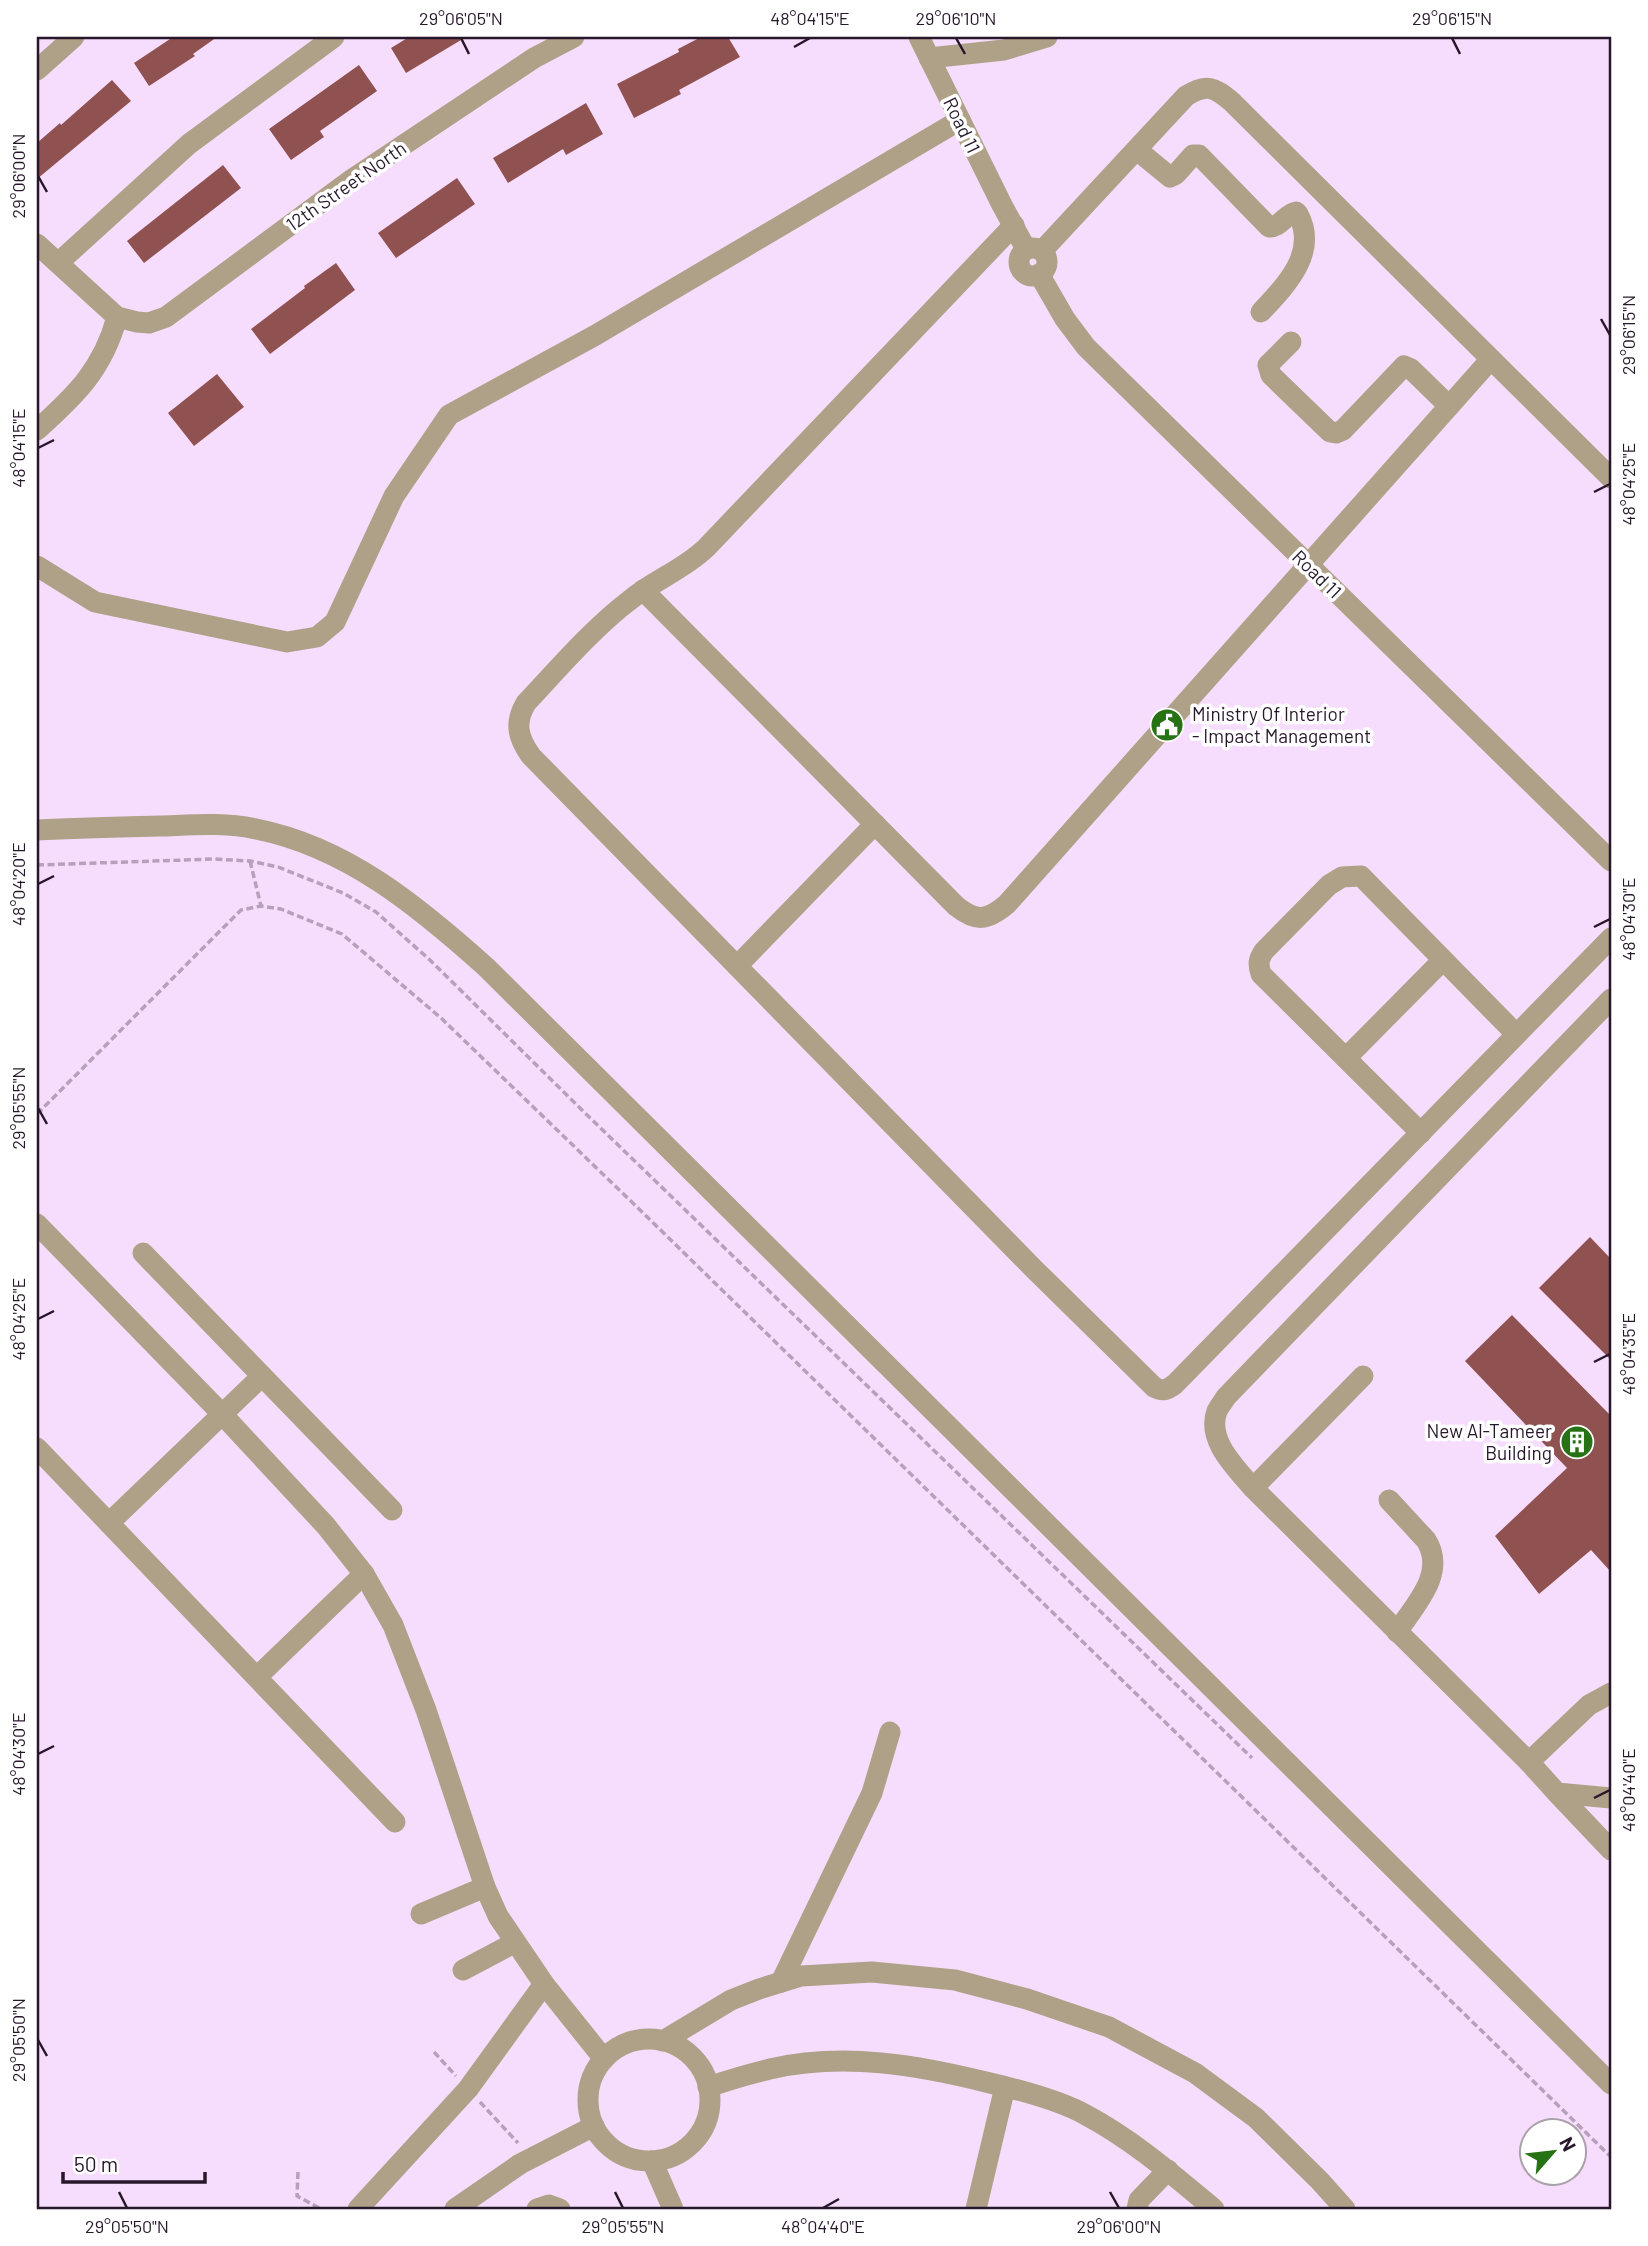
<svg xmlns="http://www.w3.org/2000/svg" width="1648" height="2246" font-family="Barlow,sans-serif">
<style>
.building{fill:#905151}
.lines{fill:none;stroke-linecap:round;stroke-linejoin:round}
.path{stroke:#b7a0bc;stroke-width:3.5;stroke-dasharray:7 3.5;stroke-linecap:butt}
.minor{stroke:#afa188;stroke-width:21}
.ticks{fill:none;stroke:#27172a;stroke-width:2.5}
.labels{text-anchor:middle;stroke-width:7;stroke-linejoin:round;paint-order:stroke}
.street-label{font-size:19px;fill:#27172a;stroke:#fff}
.poi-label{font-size:19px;fill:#27172a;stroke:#fff;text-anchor:start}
.neatline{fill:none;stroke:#27172a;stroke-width:2.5}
.ticks-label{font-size:18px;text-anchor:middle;fill:#27172a}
</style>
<rect width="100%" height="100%" fill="#f7ddfd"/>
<g class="building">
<path d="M173,37H217L193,54L195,56L149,86L134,63Z"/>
<path d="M409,37H466L406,73L391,48Z"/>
<path d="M701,37H728L740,57L679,90L681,94L634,118L617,84L679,52L678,49Z"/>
<path d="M359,65L377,91L320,131L324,137L291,160L269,129Z"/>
<path d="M112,80L131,101L37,179V143L60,123L61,125Z"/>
<path d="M586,103L603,134L566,155L563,149L508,183L493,158Z"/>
<path d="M223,165L241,188L144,263L127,241Z"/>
<path d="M457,178L475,204L396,258L378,233Z"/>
<path d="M336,263L355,290L270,354L251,329L305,288L304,286Z"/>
<path d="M217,374L244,407L194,446L168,413Z"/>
<path d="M1590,1237L1611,1259V1360L1539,1288Z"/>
<path d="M1512,1315L1611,1416V1572L1591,1550L1539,1594L1495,1536L1567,1468L1465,1361Z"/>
</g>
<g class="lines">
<g class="path">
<path d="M250,861L261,906"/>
<path d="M37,865L214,859L250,861L278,867L343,893L376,912L431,961L584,1112L1252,1758"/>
<path d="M37,1114L241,910L261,906L281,909L342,934L441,1018L638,1208L1611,2157"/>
<path d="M434,2052L456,2076"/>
<path d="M480,2102L518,2143"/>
<path d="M298,2172L297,2196L321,2209"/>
</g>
<g class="minor">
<path d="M919,37L1002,205L1026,249"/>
<path d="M929,58L1004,50L1047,37"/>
<path d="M37,70L74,37"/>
<path d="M1137,150L1170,177L1176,174L1193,155H1199L1269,227C1280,228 1285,214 1296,212L1298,214C1319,253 1285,286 1261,312"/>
<path d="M1014,225L706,548C683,570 654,580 630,600C593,628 558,669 526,703C514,723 518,738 531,756L1035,1270L1154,1387C1163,1392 1167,1390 1175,1384L1611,938"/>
<path d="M37,244L117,317L137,322L149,323L166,317L351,180L534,58L574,37"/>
<circle cx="1033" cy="262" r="14"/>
<path d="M1042,251L1186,96C1207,83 1214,87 1232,102L1611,478"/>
<path d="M58,263L189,144L334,37"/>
<path d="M1039,274L1065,319L1086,347L1611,861"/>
<path d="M1291,342L1268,365L1271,375L1330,432L1336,433L1343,430L1404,366L1411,369L1449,406"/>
<path d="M37,430C76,395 103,369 117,317"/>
<path d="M37,566L95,602L287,642L317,637L335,622L394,496L449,415L594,336L960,120"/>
<path d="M643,590L956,906C976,922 987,921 1007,904L1491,359"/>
<path d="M37,830C78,828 119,827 160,826C192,825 224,822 256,829C347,847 419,907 486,967L1611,2084"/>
<path d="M737,966L875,824"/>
<path d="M1346,1058L1442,961"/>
<path d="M1421,1133L1261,974C1258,964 1258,960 1264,951L1329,885L1342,877L1361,876L1516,1034"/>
<path d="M37,1224L222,1414L326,1526L364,1574L393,1625L426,1710L485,1887L498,1916L544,1984L604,2059"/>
<path d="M143,1253L392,1510"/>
<path d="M37,1448L395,1822"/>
<path d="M1253,1488L1363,1376"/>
<path d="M1389,1500L1426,1540C1447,1573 1415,1605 1397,1632"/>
<path d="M109,1523L262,1376"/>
<path d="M257,1677L364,1574"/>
<path d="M1611,1693L1589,1705L1529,1762L1557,1793L1611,1798"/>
<path d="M1529,1762L1253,1488C1236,1468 1206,1440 1217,1411C1219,1407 1223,1402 1226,1397L1611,999"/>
<path d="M1557,1793L1611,1850"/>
<path d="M421,1914L485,1887"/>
<path d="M463,1970L514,1943"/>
<path d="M781,1982L872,1793L890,1732"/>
<circle cx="649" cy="2100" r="61"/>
<path d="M663,2041L731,2000L759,1989L801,1976L872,1972L955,1980L1027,1999L1109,2027L1195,2073L1256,2118L1320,2181L1345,2209"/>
<path d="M708,2087C729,2080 749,2074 770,2069C844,2052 918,2065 990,2083C1020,2090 1059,2100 1086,2115C1133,2140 1173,2175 1214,2209"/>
<path d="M652,2161L673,2209"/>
<path d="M358,2209L468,2089L544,1984"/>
<path d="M455,2209L520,2164L594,2126"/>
<path d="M537,2209L549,2205L560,2209"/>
<path d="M976,2209L1005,2087"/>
<path d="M1137,2209L1139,2200L1168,2170"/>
</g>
</g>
<path class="ticks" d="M461,38L469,54M956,38L965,54M1452,38L1460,54M794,47L810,38M38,176L47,192M1601,319L1610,335M38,448L54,440M1594,492L1610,484M38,884L54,876M1594,927L1610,919M38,1108L47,1124M38,1319L54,1311M1594,1362L1610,1354M38,1754L54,1746M1594,1798L1610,1790M38,2040L47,2056M119,2192L127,2208M615,2192L623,2208M1110,2192L1119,2208M823,2208L839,2199"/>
<defs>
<symbol id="civic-disc" viewBox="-11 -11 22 22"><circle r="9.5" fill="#287216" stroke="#fff"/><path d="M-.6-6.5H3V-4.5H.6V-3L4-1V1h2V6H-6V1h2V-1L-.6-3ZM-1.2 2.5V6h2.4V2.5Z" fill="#fff"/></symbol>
<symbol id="building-disc" viewBox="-11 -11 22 22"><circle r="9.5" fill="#287216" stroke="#fff"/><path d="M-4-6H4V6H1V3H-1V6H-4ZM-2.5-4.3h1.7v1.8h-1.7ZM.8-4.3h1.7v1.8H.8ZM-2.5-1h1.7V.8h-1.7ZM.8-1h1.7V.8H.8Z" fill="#fff"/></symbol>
</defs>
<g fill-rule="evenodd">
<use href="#civic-disc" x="1148" y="706" width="38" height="38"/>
<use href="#building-disc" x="1558" y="1423" width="38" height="38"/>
</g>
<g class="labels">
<g class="street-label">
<text transform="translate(962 125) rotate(64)" y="7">Road 11</text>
<text transform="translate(346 186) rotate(-35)" y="7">12th Street North</text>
<text transform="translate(1317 574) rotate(44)" y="7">Road 11</text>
</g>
<g class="poi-label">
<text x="1192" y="721">Ministry Of Interior<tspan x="1192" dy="22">- Impact Management</tspan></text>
<text x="1552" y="1438" text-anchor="end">New Al-Tameer<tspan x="1552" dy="22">Building</tspan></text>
</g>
</g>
<rect width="1648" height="2246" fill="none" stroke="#ffffff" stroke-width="77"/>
<g transform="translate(1553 2152) rotate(62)"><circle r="33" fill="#ffffff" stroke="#a9a2aa" stroke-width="2"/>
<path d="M0-5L12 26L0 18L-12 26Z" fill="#287216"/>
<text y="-10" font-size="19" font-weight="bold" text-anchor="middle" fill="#27172a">N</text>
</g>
<path d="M63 2172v10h142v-10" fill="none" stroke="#27172a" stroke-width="3.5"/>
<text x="74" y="2172" font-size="21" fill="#27172a" stroke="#ffffff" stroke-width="5" paint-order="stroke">50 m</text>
<rect x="38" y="38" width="1572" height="2170" class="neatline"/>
<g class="ticks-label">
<text x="461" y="25">29°06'05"N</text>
<text x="810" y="25">48°04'15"E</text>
<text x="956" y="25">29°06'10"N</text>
<text x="1452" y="25">29°06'15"N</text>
<text transform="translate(19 176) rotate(-90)" y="6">29°06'00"N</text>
<text transform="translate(1629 335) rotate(-90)" y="6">29°06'15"N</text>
<text transform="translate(19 448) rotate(-90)" y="6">48°04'15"E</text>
<text transform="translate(1629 484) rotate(-90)" y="6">48°04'25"E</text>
<text transform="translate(19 884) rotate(-90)" y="6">48°04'20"E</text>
<text transform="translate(1629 919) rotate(-90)" y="6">48°04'30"E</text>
<text transform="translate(19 1108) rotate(-90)" y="6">29°05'55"N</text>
<text transform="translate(19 1319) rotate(-90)" y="6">48°04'25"E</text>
<text transform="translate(1629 1354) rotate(-90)" y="6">48°04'35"E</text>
<text transform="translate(19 1754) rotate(-90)" y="6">48°04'30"E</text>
<text transform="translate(1629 1790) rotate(-90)" y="6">48°04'40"E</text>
<text transform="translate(19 2040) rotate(-90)" y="6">29°05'50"N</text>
<text x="127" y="2233">29°05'50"N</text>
<text x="623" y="2233">29°05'55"N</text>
<text x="823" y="2233">48°04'40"E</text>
<text x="1119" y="2233">29°06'00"N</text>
</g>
</svg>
